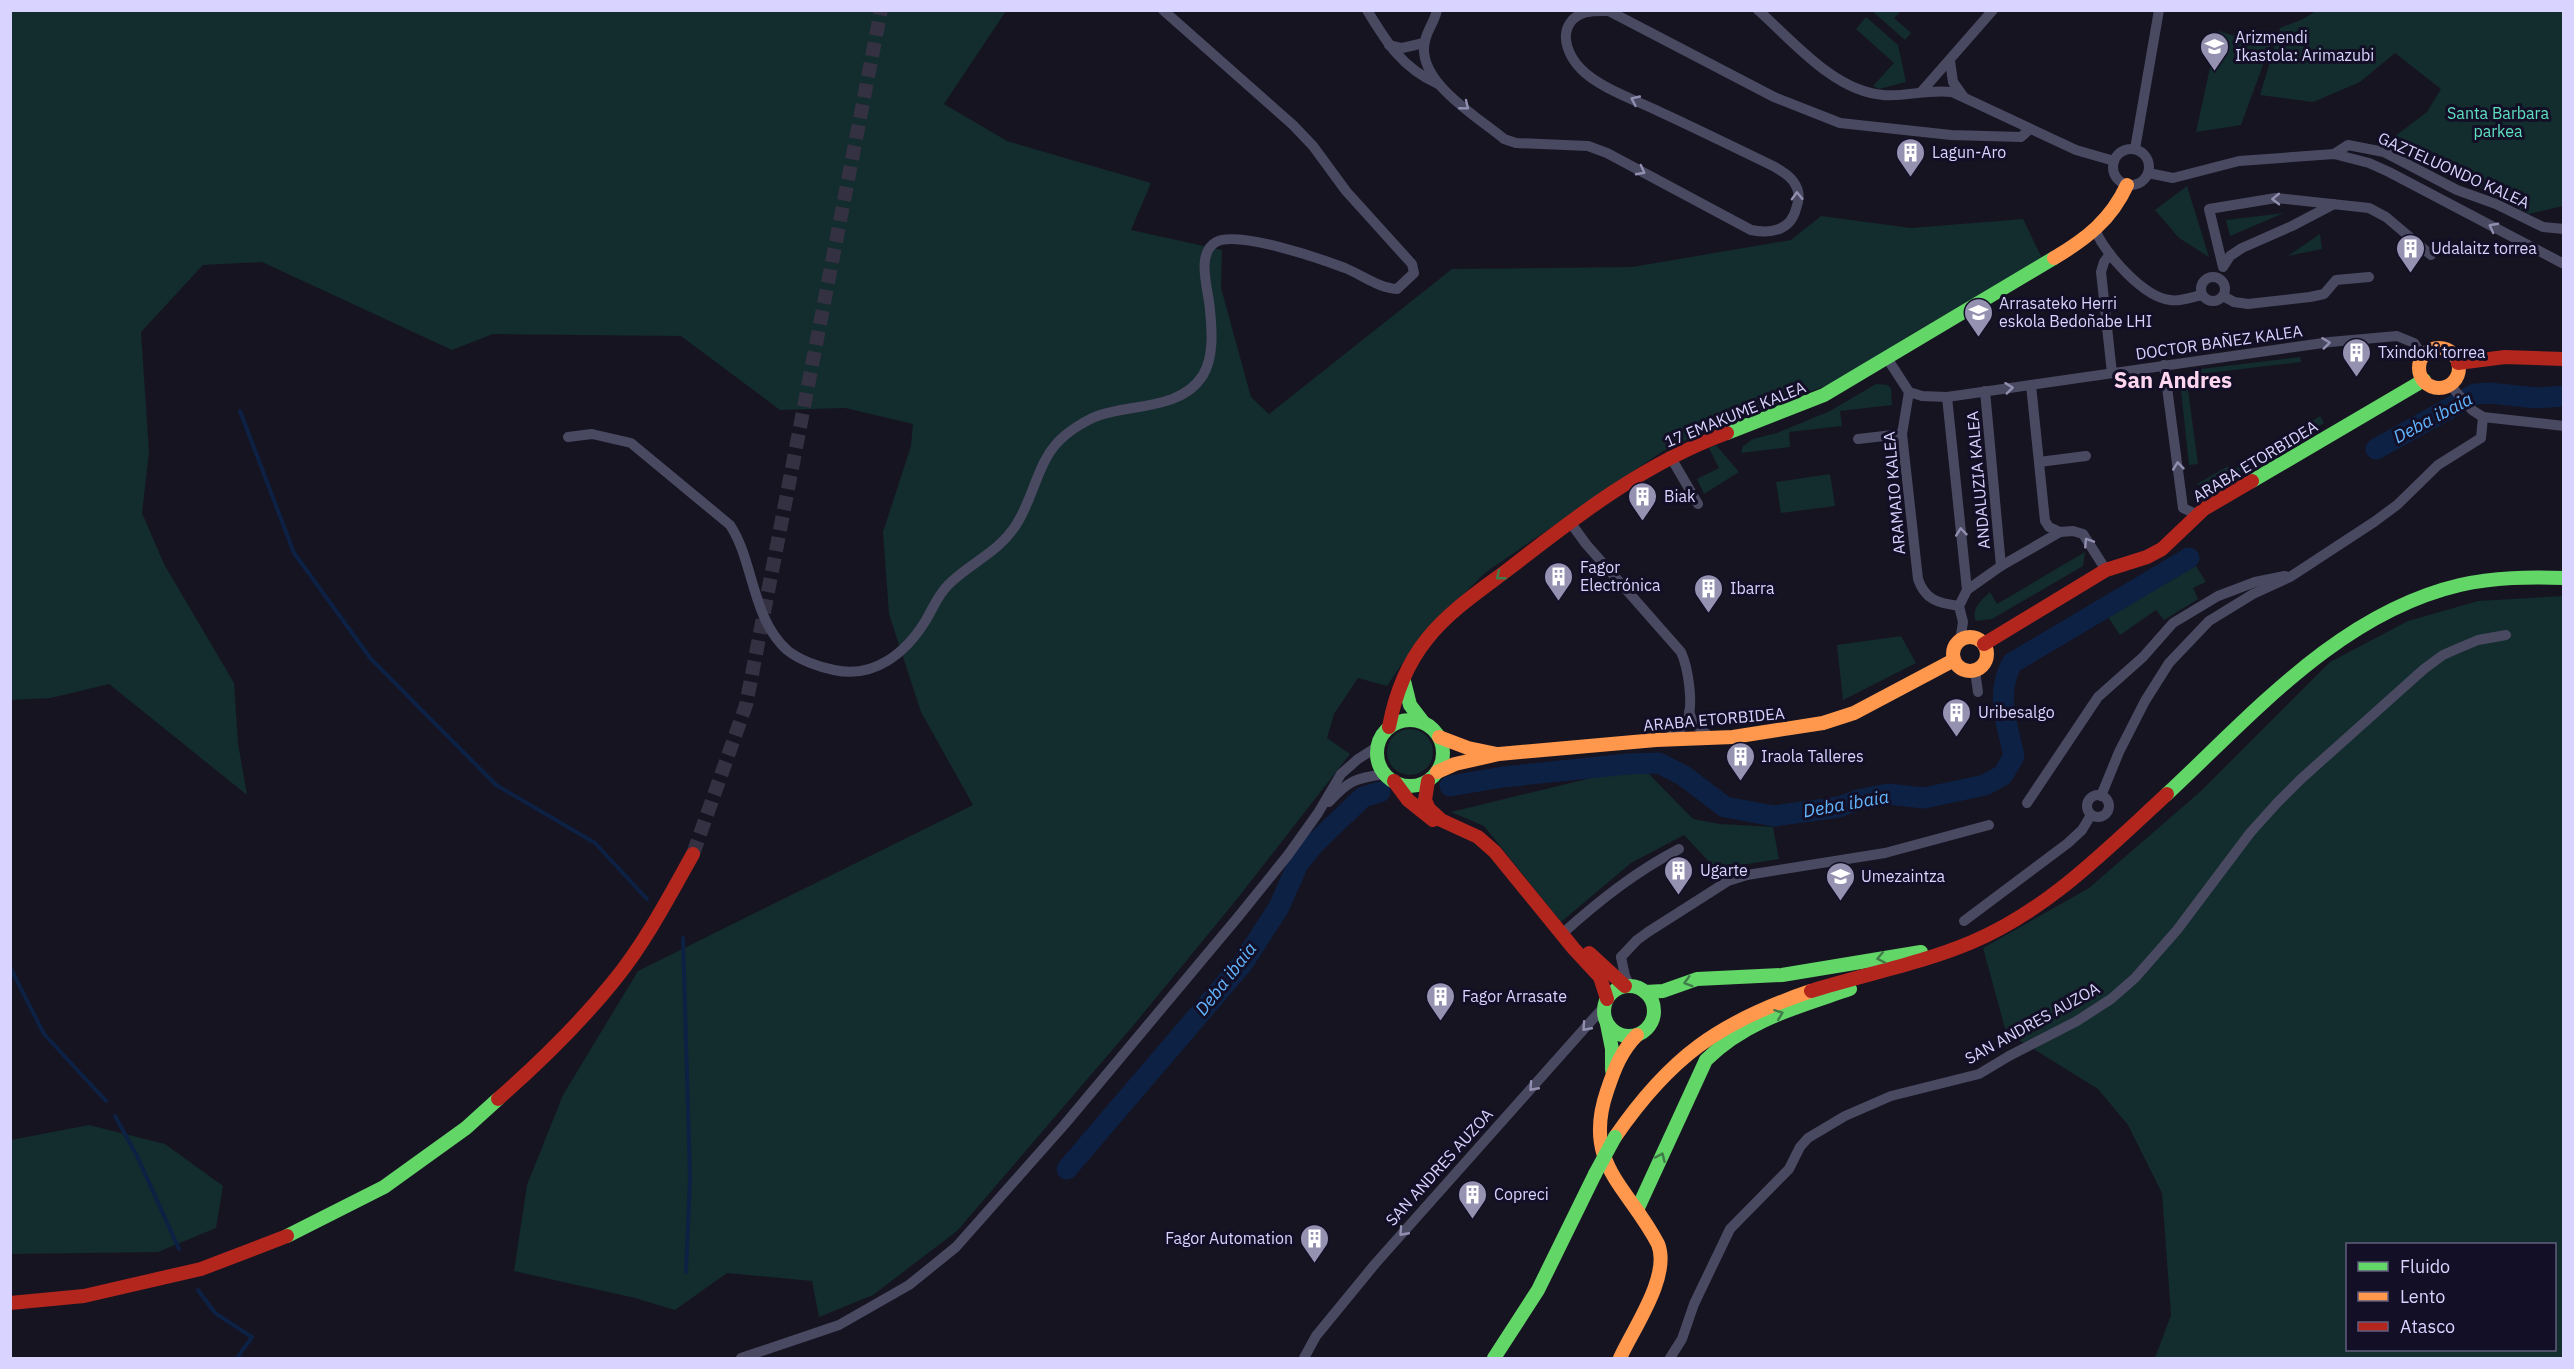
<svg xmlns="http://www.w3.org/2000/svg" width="2574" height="1369" font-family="'IBM Plex Sans',sans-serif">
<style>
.green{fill:#132c2d;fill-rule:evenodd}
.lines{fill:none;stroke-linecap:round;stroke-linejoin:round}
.stream{stroke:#0d2144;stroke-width:4}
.river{stroke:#0d2144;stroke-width:21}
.secondary-tunnel{stroke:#333142;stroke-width:14;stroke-dasharray:14 7;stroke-linecap:butt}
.street{stroke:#4a4962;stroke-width:10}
.fast{stroke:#63d668;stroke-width:14}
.slow{stroke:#ff974d;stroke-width:14}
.jam{stroke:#b3261e;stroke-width:14}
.fast-bridge{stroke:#63d668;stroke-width:14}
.oneway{stroke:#928eb0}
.oneway2{stroke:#3f7c4a}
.labels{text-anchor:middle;stroke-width:6;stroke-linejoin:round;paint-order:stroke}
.poi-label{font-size:16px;fill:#d9d4ff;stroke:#130f26;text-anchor:start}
.park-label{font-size:16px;fill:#5fe0c0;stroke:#130f26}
.street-label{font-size:16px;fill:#d9d4ff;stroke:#130f26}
.water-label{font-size:18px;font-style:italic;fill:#62b6ff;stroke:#130f26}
.district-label{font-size:22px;font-weight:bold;fill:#ffd6f0;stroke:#130f26}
</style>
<rect width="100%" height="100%" fill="#161421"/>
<g class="green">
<path d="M11,11H1006L944,104L1007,141L1151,183L1131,230L1222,250L1221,288L1251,397L1269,414L1452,269L1632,267L1791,240L1821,216L1911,228L2023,219L2042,258L1917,331L1835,382L1676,444L1660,453L1486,572L1421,636L1387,686L1358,678L1334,714L1327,738L1350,754L1237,899L1132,1027L957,1231L873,1295L819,1317L812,1281L727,1273L675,1310L635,1298L514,1271L527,1185L563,1095L638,971L973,805L921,712L889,614L883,532L911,446L913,424L845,408L780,410L681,336L493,334L452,350L262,262L203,265L141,332L149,452L142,513L164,564L234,683L238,743L247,795L109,684L51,698L11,700Z"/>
<path d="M1872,11H1901L1894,18L1911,33L1905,40Z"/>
<path d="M2316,11H2563V206L2529,214L2390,140L2427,112L2441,89L2395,53L2360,82L2313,102L2260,95L2280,28L2303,19Z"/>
<path d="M1866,17L1898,45L1906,82L1879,89L1873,86L1894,63L1856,29Z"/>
<path d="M2218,31L2270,46L2241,125L2196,132Z"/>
<path d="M2187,186L2209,257L2179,238L2155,210Z"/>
<path d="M2284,213L2230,236L2226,220Z"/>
<path d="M2320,234L2322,249L2288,256Z"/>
<path d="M2300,357L2301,362L2200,374L2202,388L2188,390L2198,464L2189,465L2180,381L2193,379L2192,370Z"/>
<path d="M1876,384L1888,385L1891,389L1892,405L1840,411L1842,426L1789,432L1790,447L1741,453L1743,446L1753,439L1777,433L1830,411Z"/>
<path d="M2320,416L2324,423L2216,490L2207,489L2197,484L2228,466L2232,471Z"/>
<path d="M1716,445L1739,472L1704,494L1697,479L1719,468L1709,448Z"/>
<path d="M1830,474L1835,506L1781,513L1776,482Z"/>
<path d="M2085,552L2083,566L1992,619L1976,621C1970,610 1982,599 1990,592L1997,604Z"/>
<path d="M2196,566L2206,582L2193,588L2198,599L2164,620L2156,610L2120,635L2108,617Z"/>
<path d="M2563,596V1358H2155L2171,1315L2162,1193L2128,1125L2098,1089L2006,1032L1983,948L2089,888L2201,791L2330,662L2408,621L2478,601ZM2348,1244H2554V1350H2348Z"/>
<path d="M1901,636L1916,663L1843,700L1837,645Z"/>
<circle cx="1410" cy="752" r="23"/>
<path d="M1647,772L1693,819L1720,824L1773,827L1779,859L1716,869L1684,835L1631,863L1561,922L1484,826L1451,812L1612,773Z"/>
<path d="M89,1125L165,1144L223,1186L216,1228L158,1252L11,1254V1140Z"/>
</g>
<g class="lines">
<g class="stream">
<path d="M240,411L294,553L371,659L496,785L595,843L647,899"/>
<path d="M10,671V673"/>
<path d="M683,938L690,1178L686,1272"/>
<path d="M10,967L44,1034L106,1101"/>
<path d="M115,1116L137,1156L179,1249"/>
<path d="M198,1290L215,1313L252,1337L237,1358"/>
</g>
<g class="river">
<path d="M2376,449L2475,394L2490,393L2536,398L2564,396"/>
<path d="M1450,786L1503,777L1627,764L1659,763L1684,776L1725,807L1774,816L1839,807L1858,800L1888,794L1924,798L1985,785L2003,775L2014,756C2007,724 1995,694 2012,663L2189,558"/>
<path d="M1067,1169L1243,963L1279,907L1298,864L1315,843L1363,797L1380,792"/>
</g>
<path class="secondary-tunnel" d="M693,854L746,705L881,10"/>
<g class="street">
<path d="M1367,10C1387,43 1402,68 1438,84"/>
<path d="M1437,10C1435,21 1427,30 1425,41C1415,81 1478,117 1504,139L1516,143L1588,146L1607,153L1751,230C1771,234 1790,231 1796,209C1799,201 1800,193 1796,186C1792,177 1783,172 1775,167C1736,148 1697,129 1658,111C1635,100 1598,87 1581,69C1570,58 1560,38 1570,23C1579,10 1594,11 1608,11"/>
<path d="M1607,10L1774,97L1840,123L1951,135L2021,137L2030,129"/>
<path d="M1758,10C1794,42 1834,91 1883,95C1906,97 1927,89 1952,92L2076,150L2114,161"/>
<path d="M1389,45L1402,48L1424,43"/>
<path d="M1950,61L1953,82L1963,96"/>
<path d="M1922,91L1993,10"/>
<circle cx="2131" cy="167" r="18"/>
<path d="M2135,149L2159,10"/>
<path d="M2334,154L2348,145L2384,152L2457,190L2496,204L2543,227L2564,229"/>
<path d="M2148,173L2173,178L2239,161L2334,154L2369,163L2389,172L2564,264"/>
<path d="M2334,204L2292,226L2242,248L2230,256L2223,267L2209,209L2276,198L2369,208L2386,217L2431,255"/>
<path d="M2096,232C2107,255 2143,297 2170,300C2180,302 2192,297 2202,295"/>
<path d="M2110,254L2104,262L2101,272L2112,373"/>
<circle cx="2213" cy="289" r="12"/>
<path d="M2223,296L2234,302L2248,304L2310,297L2324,294L2336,280L2369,277"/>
<path d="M1887,358L1909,392L1922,396L1947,397L2330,342L2397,336L2414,343L2423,357"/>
<path d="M2164,365L2183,508L2198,515"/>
<path d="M2031,385L2045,521L2049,527L2060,532"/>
<path d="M2450,385L2472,410L2483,417L2564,426"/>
<path d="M1985,391L2001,566"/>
<path d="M1909,392L1902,434L1918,579C1925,600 1938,603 1959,606"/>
<path d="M1947,397L1967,590"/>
<path d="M568,437L592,434L631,443L730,525C754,561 751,617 787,650C799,660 819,667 834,670C874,679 906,653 926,620C933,608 938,595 948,585C971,562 998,553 1016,525C1033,499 1037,465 1057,443C1068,431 1086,420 1100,415C1134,404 1182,409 1203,375C1214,357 1212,330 1210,310C1209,291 1195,254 1216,242C1238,230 1321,259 1345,268C1362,275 1379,288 1397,289L1414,273L1412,264L1346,191L1313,146L1293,125L1163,10"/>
<path d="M1858,439L1902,434"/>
<path d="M1670,456L1698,504"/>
<path d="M2039,462L2086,456"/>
<path d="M1570,522L1586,544L1681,652C1688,667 1694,705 1687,721C1683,729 1673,734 1666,740"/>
<path d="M1960,641L1963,622L1959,606L1967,590L2001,566L2060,532L2073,531L2083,534L2106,570"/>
<path d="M1975,671L1978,692"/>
<path d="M1689,712L1693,722L1711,738"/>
<circle cx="2098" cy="806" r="11"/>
<path d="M2101,796L2119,752L2145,701L2169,663L2209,621L2253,594L2290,577L2374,522L2397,505L2438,465L2481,438L2483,417"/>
<path d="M1329,802C1349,780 1356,778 1385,774"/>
<path d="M2027,803L2098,697L2143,657L2173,623L2218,596L2255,582L2285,576"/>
<path d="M1964,921L2068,843L2082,830L2091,815"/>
<path d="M1563,933C1600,900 1635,872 1679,849"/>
<path d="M1621,957L1637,940L1648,932L1728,881L1747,875L1885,853L1989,825"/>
<path d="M1621,957L1625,976L1630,986"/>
<path d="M741,1358L839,1325L909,1285L956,1247L1065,1124L1238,917L1288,855L1318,813L1341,774L1358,759L1377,747"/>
<path d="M1304,1358L1316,1336L1375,1264L1601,1010L1605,1002"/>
<path d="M1670,1358L1682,1339L1694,1304L1730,1229L1789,1169L1800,1147L1808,1138L1845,1116L1891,1096L1979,1074L2009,1056L2077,1021L2111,999L2135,978L2177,930L2250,833L2277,803L2301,779L2424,669L2443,655L2459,648L2478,640L2506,635"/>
</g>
<g class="fast">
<path d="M1727,433L1824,395L2054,258"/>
<path d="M2252,481L2424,380"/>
<path d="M1404,681L1410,705L1423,722"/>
<circle cx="1410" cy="753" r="33"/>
<path d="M2167,794C2253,714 2340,613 2460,585C2495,577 2529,577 2564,578"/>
<circle cx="1629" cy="1011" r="25"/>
<path d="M1645,992L1663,991L1697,979L1782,975L1921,952"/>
<path d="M1607,1024L1612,1049V1070"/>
<path d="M1637,1210L1706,1060C1746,1020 1798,1007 1850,989"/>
<path d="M287,1236L384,1187L466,1128L498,1099"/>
<path d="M1494,1358L1538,1290L1595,1174"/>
</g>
<g class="slow">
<path d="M2054,258C2086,239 2111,220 2127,185"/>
<circle cx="2439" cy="368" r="20"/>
<circle cx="1970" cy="654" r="17"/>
<path d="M1439,737L1468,748L1497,754"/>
<path d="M1437,772L1455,764L1499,754L1656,740L1733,737L1823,723L1854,713L1954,660"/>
<path d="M1615,1137C1670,1057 1719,1022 1811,991"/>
<path d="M1620,1358C1633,1329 1671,1276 1658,1244C1628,1186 1582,1164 1607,1091C1614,1070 1621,1051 1637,1035"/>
</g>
<g class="jam">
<path d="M2458,363L2505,357L2564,359"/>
<path d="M1984,644L2106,570L2147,557L2162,549L2204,509L2252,481"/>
<path d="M1389,727C1395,695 1406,665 1427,639C1449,611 1481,590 1510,568C1578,515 1645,463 1727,433"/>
<path d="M1394,781L1408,800L1433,820"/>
<path d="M1428,781L1425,800L1429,809L1441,820L1478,837L1495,852L1574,949L1600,977L1607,999"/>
<path d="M1589,953L1625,986"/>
<path d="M1811,991C1865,974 1920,964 1972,942C2048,910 2107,849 2167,794"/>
<path d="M498,1099C539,1063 579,1024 613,982C645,943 669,897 693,854"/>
<path d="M10,1303L84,1296L201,1269L287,1236"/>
</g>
<path class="fast-bridge" d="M1595,1174L1615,1137"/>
</g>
<defs><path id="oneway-chevron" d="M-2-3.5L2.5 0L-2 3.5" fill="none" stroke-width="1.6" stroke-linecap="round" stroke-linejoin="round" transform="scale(1.5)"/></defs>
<g class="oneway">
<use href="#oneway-chevron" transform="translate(1635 100) rotate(-155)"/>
<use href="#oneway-chevron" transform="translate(1465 106) rotate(39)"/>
<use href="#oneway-chevron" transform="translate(1641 171) rotate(28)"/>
<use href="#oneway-chevron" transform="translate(1797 196) rotate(-92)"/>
<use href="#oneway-chevron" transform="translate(2276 199) rotate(179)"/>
<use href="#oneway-chevron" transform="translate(2493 227) rotate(-152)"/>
<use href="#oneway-chevron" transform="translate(2326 343) rotate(-7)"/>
<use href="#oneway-chevron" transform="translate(2009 388) rotate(-7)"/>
<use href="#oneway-chevron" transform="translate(2178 466) rotate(-96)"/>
<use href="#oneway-chevron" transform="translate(1961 532) rotate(-96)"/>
<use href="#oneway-chevron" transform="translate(2088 542) rotate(-123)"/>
<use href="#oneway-chevron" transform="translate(1586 1027) rotate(132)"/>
<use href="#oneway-chevron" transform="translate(1533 1087) rotate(132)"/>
<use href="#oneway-chevron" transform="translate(1403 1232) rotate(132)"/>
</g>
<g class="oneway2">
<use href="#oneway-chevron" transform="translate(1500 576) rotate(142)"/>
<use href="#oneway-chevron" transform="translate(1881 958) rotate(169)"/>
<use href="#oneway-chevron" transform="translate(1688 982) rotate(164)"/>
<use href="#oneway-chevron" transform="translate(1779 1014) rotate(-21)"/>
<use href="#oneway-chevron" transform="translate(1661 1157) rotate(-66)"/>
</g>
<defs>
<symbol id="school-pin" viewBox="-11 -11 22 30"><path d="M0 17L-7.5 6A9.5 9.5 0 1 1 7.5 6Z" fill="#9591b1" stroke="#130f26"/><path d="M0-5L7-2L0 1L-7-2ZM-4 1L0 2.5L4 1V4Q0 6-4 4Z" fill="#fff"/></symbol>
<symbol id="building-pin" viewBox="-11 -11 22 30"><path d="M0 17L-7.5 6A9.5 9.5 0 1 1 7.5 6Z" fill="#9591b1" stroke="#130f26"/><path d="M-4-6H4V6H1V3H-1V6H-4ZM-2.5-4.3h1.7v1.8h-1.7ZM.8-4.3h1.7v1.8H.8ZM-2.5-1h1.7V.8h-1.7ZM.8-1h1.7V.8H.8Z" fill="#fff"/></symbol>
</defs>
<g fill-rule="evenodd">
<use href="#school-pin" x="2198" y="30" width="33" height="45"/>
<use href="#building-pin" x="1894" y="136" width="33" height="45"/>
<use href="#building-pin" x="2394" y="232" width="33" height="45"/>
<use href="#school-pin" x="1962" y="296" width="33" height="45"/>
<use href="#building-pin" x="2340" y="336" width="33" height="45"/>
<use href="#building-pin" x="1626" y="480" width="33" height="45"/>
<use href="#building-pin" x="1542" y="560" width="33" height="45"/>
<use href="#building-pin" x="1692" y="572" width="33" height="45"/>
<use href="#building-pin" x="1940" y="696" width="33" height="45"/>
<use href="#building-pin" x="1724" y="740" width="33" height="45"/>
<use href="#building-pin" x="1662" y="854" width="33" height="45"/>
<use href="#school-pin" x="1824" y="860" width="33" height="45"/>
<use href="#building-pin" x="1424" y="980" width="33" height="45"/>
<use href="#building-pin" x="1456" y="1178" width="33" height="45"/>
<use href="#building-pin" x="1298" y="1222" width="33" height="45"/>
</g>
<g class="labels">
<g class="poi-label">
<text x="2235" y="43">Arizmendi<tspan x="2235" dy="18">Ikastola: Arimazubi</tspan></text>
<text x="1932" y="158">Lagun-Aro</text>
<text x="2431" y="254">Udalaitz torrea</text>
<text x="1999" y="309">Arrasateko Herri<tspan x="1999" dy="18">eskola Bedoñabe LHI</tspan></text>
<text x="2378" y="358">Txindoki torrea</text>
<text x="1664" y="502">Biak</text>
<text x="1580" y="573">Fagor<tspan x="1580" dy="18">Electrónica</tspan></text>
<text x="1730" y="594">Ibarra</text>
<text x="1978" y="718">Uribesalgo</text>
<text x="1761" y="762">Iraola Talleres</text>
<text x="1700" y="876">Ugarte</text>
<text x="1861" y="882">Umezaintza</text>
<text x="1462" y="1002">Fagor Arrasate</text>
<text x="1494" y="1200">Copreci</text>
<text x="1293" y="1244" text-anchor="end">Fagor Automation</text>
</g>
<g class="park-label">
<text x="2498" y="119">Santa Barbara<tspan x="2498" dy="18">parkea</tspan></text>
</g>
<g class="street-label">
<text transform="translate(2454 170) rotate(24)" y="6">GAZTELUONDO KALEA</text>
<text transform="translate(2219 342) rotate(-8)" y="6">DOCTOR BAÑEZ KALEA</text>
<text transform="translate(1735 414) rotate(-22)" y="6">17 EMAKUME KALEA</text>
<text transform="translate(2255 461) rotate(-31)" y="6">ARABA ETORBIDEA</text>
<text transform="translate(1978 480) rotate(-95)" y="6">ANDALUZIA KALEA</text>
<text transform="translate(1894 493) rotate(-95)" y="6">ARAMAIO KALEA</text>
<text transform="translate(1714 719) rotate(-5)" y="6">ARABA ETORBIDEA</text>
<text transform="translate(2032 1023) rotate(-29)" y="6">SAN ANDRES AUZOA</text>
<text transform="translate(1439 1167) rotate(-48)" y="6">SAN ANDRES AUZOA</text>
</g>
<g class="water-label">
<text transform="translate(2433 418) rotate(-28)" y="6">Deba ibaia</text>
<text transform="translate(1846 804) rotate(-10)" y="6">Deba ibaia</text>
<text transform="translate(1226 979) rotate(-52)" y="6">Deba ibaia</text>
</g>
<g class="district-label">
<text x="2173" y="388">San Andres</text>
</g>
</g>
<rect width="2574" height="1369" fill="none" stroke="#d9d4ff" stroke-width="24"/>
<rect x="2346" y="1243" width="210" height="108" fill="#130f26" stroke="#625e7d" stroke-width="1.5"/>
<rect x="2358" y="1262" width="30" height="9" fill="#63d668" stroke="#625e7d" stroke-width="1.5"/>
<text x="2400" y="1273" font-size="18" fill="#d9d4ff">Fluido</text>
<rect x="2358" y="1292" width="30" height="9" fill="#ff974d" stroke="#625e7d" stroke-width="1.5"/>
<text x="2400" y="1303" font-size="18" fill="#d9d4ff">Lento</text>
<rect x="2358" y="1322" width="30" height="9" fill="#b3261e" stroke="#625e7d" stroke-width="1.5"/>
<text x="2400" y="1333" font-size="18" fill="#d9d4ff">Atasco</text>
</svg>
